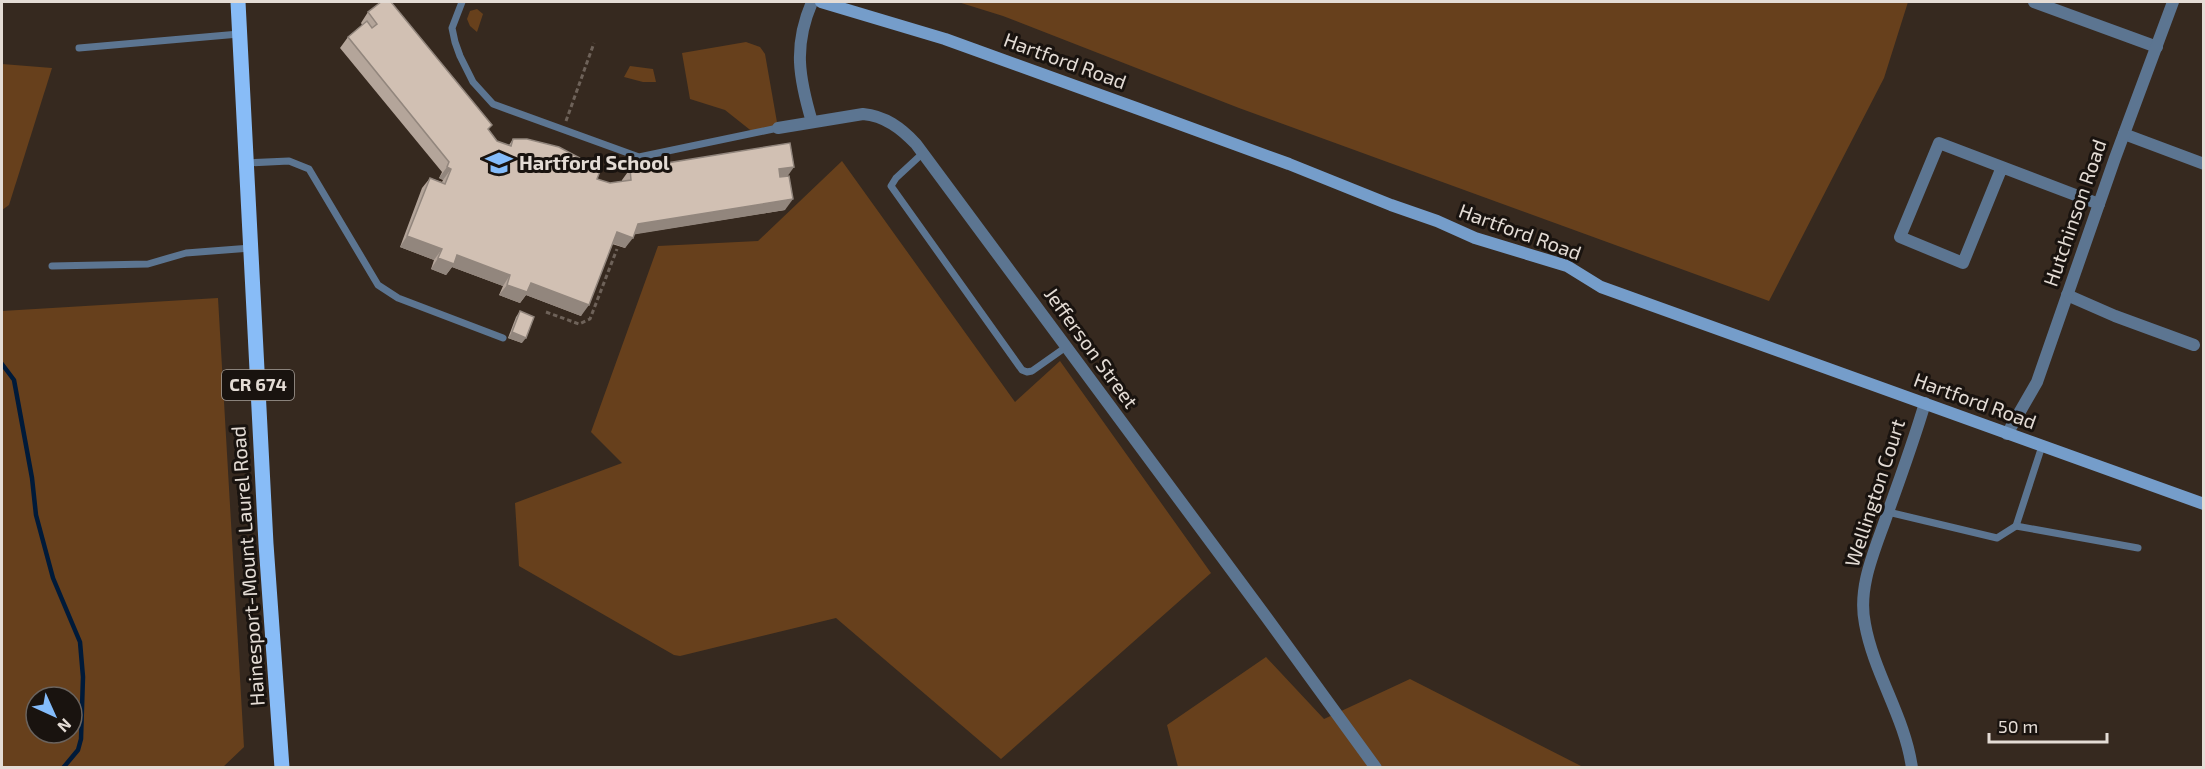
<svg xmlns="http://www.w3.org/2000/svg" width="2205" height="769" font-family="'Exo 2',sans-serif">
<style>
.green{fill:#67401c;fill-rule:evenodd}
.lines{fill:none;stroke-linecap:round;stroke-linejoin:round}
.stream{stroke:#001a39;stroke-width:4.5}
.path{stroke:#6e6259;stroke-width:3;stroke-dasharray:4.5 3;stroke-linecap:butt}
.lane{stroke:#5c7591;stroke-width:7}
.street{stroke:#5c7591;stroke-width:12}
.secondary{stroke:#759dca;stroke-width:12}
.primary{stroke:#88bcf7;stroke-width:15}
.wall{fill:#b4a59a}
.shaded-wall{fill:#92867d}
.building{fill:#d1c0b3;stroke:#92867d;stroke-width:1.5}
.labels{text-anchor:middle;stroke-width:6;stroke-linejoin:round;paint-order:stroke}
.shield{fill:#19130f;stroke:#a7a09a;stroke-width:1.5}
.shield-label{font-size:18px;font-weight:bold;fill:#e4dcd5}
.street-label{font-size:20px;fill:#e4dcd5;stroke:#19130f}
.poi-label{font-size:20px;font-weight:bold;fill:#e4dcd5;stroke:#19130f;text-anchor:start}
</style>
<rect width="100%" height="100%" fill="#36291f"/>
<g class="green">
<path d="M958,2H1908L1884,78L1769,301L1239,108L1003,16Z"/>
<path d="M477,9L483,14L477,32L470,26L467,19L470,11Z"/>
<path d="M746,42L760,47L765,54L778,128L754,133L725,110L690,99L682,53Z"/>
<path d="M2,64L52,68L9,205L2,210Z"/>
<path d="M630,66L653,69L656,82H643L624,77Z"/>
<path d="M842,161L1015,402L1060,361L1211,573L1001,759L836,618L680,656L674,655L519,566L515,503L622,463L591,432L658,246L758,241Z"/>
<path d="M218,298L244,747L223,767H2V311ZM36,697H72V733H36Z"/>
<path d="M1266,657L1324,719L1410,679L1583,767H1178L1167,725Z"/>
</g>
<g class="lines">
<path class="stream" d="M2,364L14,380L32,478L36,515L53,578L80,642L83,677L81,739L78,750L63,768"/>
<g class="path">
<path d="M566,121L594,43"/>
<path d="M546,312L579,324L590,319L617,249"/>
</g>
<g class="lane">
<path d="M462,2L452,28L455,42L460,56L473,82L493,104L639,157L778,128"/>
<path d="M79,48L239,34"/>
<path d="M923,153L896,178L891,186L1022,370L1027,372L1032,371L1066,347"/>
<path d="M246,163L289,161L309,169L378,285L398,298L503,338"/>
<path d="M52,266L148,264L186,253L251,248"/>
<path d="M2042,446L2016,526L2138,548"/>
<path d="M1888,512L1997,538L2016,526"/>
</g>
<g class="street">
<path d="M812,2C793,46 799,78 812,122"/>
<path d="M2034,2L2157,47"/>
<path d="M778,128L863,114C885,116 901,128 916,144L1267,618L1376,768"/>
<path d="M2124,134L2204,164"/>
<path d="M2002,167L1963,263L1900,237L1939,143L2099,204"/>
<path d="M2067,295L2115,316L2194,345"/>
<path d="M2007,434L2037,382L2115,158L2173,2"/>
<path d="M1912,768C1905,717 1874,674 1865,624C1857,586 1876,548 1888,512C1901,476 1914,440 1925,403"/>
</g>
<path class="secondary" d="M821,2L945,39L1136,108L1289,164L1391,205L1437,221L1475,238L1567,266L1601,287L2204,504"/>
<path class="primary" d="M238,2L266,544L282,768"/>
</g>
<g class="wall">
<path d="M368,12L489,130L497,141L509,145L513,139L597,179L610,183L622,181V180L630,169L788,176L785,210L634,234L625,248L612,244L581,316L526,295L520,303L499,295L503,286L452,267L446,275L431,269L434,260L400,247L422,188L430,178L442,182L443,180L439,178L442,172L340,48L348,37L362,25L361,23Z"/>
<path d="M520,311L522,343L508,338L516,317Z"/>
</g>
<g class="shaded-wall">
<path d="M447,167L451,169L443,180L439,178Z"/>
<path d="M794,167L787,177L771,180L779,169Z"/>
<path d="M793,199L785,210L631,235L638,224Z"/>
<path d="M617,232L633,238L625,248L609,242Z"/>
<path d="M407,236L442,249L434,260L400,247Z"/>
<path d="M457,255L510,275L503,286L452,267L446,275L431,269L438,258Z"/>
<path d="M531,283L589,305L581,316L526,295L520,303L499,295L507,285Z"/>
<path d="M512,332L526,338L522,343L508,338Z"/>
</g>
<g class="building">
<path d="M381,2H391L492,125L488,129L497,141L511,146L513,139H527L559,147L589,163L600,171L597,179L610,183L631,180L630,169L790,143L794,167L779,169L780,177L789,176L793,199L638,224L633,238L617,232L589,305L531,283L527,292L507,285L510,275L457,255L454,264L438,258L442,249L407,236L430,178L445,184L451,169L447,167L449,162L348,37L367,21L372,28L377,24L368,12Z"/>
<path d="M520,311L534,317L526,338L512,332Z"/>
</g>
<defs>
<symbol id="school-bare" viewBox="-9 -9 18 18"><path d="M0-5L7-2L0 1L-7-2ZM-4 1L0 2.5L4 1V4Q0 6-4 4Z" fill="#84bcfb" stroke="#19130f" stroke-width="2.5" paint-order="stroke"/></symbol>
</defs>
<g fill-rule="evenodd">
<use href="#school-bare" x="480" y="144" width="38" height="38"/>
</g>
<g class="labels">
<rect class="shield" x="222" y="370" width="72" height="30" rx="4.5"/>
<g class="shield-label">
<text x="258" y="391">CR 674</text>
</g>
<g class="street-label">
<text transform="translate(1065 61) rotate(20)" y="7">Hartford Road</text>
<text transform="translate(2075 213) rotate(-71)" y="7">Hutchinson Road</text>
<text transform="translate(1520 232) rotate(20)" y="7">Hartford Road</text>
<text transform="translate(1091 348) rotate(54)" y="7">Jefferson Street</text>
<text transform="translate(1975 401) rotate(20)" y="7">Hartford Road</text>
<text transform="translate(1875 493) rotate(-72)" y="7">Wellington Court</text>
<text transform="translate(248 566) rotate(-94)" y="7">Hainesport-Mount Laurel Road</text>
</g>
<g class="poi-label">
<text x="519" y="170">Hartford School</text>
</g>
</g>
<rect width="2205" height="769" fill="none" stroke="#e4dcd5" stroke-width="6"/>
<g transform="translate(54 715) rotate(135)"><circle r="28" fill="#19130f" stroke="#6a635e" stroke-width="1.5"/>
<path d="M0-4.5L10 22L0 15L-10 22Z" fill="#84bcfb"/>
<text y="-9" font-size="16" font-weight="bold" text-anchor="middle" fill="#e4dcd5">N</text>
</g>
<path d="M1989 733v9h118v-9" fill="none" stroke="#e4dcd5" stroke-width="3"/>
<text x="1998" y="733" font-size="18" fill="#e4dcd5" stroke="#19130f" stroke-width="4.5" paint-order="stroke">50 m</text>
</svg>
